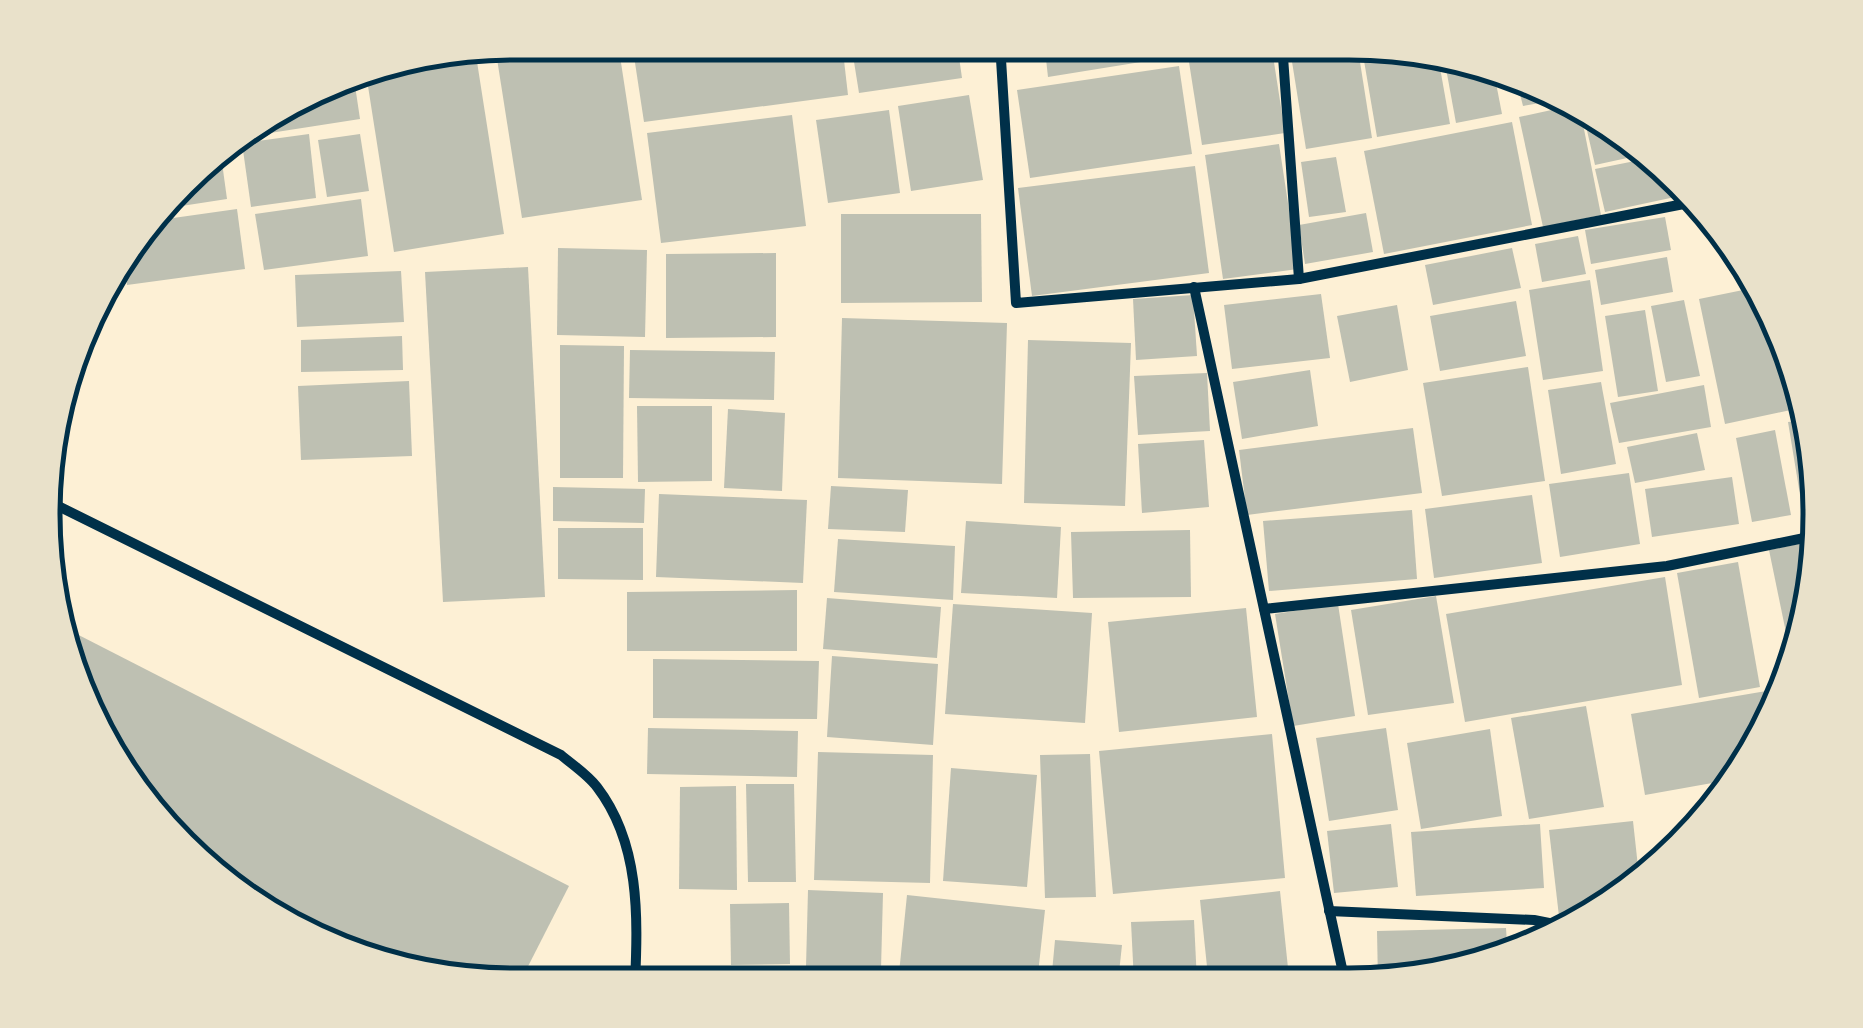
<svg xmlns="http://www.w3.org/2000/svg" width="1863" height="1028" font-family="'PT Sans',sans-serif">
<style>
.building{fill:#bec0b2}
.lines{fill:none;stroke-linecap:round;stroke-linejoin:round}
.minor{stroke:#003049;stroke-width:10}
.rim{fill:none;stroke:#003049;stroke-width:5}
</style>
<rect width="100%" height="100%" fill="#fdf0d5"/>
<g class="building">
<path d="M514,42L618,43L642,200L522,218L495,46Z"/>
<path d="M632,43H842L848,95L644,122Z"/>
<path d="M851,43H957L962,78L859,93Z"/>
<path d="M1087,43H1177L1178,56L1048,77L1045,50Z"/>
<path d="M1186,43H1271L1285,133L1202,145Z"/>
<path d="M1289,43H1357L1372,138L1306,149Z"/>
<path d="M1361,43H1379L1439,62L1450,124L1377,137Z"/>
<path d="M475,49L504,234L394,252L365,67Z"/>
<path d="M1445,63L1495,78L1502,114L1456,123Z"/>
<path d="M1179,66L1192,154L1030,178L1017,90Z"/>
<path d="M353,72L360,119L238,138L237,135Z"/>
<path d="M1518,86L1563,99L1523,106Z"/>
<path d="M969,95L983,180L911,191L898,106Z"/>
<path d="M1579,104L1601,215L1543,227L1519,117Z"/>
<path d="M1587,108L1591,112L1641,155L1595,165L1582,109Z"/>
<path d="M889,110L900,193L828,203L816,120Z"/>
<path d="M792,115L806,226L661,243L647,133Z"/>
<path d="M1512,122L1532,225L1384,254L1364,151Z"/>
<path d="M309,134L316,198L251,207L242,143Z"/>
<path d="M360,134L369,191L327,197L318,140Z"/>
<path d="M1279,144L1298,269L1223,279L1205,155Z"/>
<path d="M220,148L227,199L162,209Z"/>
<path d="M1336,157L1346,212L1309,217L1301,162Z"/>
<path d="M1645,159L1672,182L1675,197L1605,212L1595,169Z"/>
<path d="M1195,166L1209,273L1032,296L1018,188Z"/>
<path d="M361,199L368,256L264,270L255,214Z"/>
<path d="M237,209L245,269L127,285L123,251L152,221Z"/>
<path d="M1366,213L1373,252L1305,264L1299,225Z"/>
<path d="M841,214H981L982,302L841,303Z"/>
<path d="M1665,217L1671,250L1591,264L1585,230Z"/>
<path d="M1578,236L1586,274L1542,282L1535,244Z"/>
<path d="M558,248L647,250L645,337L557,335Z"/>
<path d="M1512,248L1521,288L1433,305L1425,265Z"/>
<path d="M776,253V337L666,338V254Z"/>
<path d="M1667,257L1673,292L1601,305L1595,270Z"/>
<path d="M528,267L545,597L443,602L425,272Z"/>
<path d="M401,271L404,322L297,327L295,275Z"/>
<path d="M1590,280L1603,371L1543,380L1529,290Z"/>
<path d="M1753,288L1804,391L1805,407L1725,424L1699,299Z"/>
<path d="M1321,294L1330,358L1232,369L1224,305Z"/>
<path d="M1193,295L1197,356L1136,360L1133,299Z"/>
<path d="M1684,300L1700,376L1666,382L1651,306Z"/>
<path d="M1516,301L1526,356L1440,371L1430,316Z"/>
<path d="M1397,305L1408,370L1350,382L1337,316Z"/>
<path d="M1645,310L1658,391L1618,397L1605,316Z"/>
<path d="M842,318L1007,323L1002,484L838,478Z"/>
<path d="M402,336L403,370L301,372V340Z"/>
<path d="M1028,340L1131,343L1125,506L1024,503Z"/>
<path d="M560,345L624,346L623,478H560Z"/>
<path d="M630,350L775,352L774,400L629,398Z"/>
<path d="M1528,367L1545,481L1442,496L1423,383Z"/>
<path d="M1310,370L1318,426L1242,439L1233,382Z"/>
<path d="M1207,373L1210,431L1138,435L1134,376Z"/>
<path d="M409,381L412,456L301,460L298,386Z"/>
<path d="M1601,382L1616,464L1561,474L1548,390Z"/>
<path d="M1704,385L1711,427L1619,443L1610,403Z"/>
<path d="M637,406H712V481L638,482Z"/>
<path d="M728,409L785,413L782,491L724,488Z"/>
<path d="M1806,420L1812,511L1803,513L1788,422Z"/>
<path d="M1413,428L1422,493L1247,515L1239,450Z"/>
<path d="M1775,430L1791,515L1752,522L1736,438Z"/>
<path d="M1697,433L1705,470L1635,483L1627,447Z"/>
<path d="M1204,440L1209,507L1142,513L1138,444Z"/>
<path d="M1629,473L1640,544L1560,557L1549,484Z"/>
<path d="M1732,477L1739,524L1652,537L1645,489Z"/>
<path d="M831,486L908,490L905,532L828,529Z"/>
<path d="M553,487L645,489L644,523L553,521Z"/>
<path d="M659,494L807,500L803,583L656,577Z"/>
<path d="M1532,495L1542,563L1434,578L1425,509Z"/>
<path d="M1412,510L1417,579L1269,591L1263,521Z"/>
<path d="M966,521L1061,527L1057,598L961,593Z"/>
<path d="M558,528H643V580L558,579Z"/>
<path d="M1190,530L1191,597L1073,598L1071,532Z"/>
<path d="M838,539L955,546L953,600L834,592Z"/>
<path d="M1814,541L1817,575L1790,652L1769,550Z"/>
<path d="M1738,562L1760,687L1699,698L1677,573Z"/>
<path d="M1665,577L1682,685L1465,722L1446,614Z"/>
<path d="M797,590V651H627V592Z"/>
<path d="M1436,596L1454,703L1368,715L1351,610Z"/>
<path d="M827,598L941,607L937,658L823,649Z"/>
<path d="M953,604L1092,613L1085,723L945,714Z"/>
<path d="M1338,604L1355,716L1293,726L1275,614Z"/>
<path d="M1246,608L1257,717L1119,732L1108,622Z"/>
<path d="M63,627L569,886L519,984L484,985L279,923L160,825L79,695Z"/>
<path d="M832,656L938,664L933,745L827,737Z"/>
<path d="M653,659L819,661L817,719L653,718Z"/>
<path d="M1778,689L1758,749L1729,780L1645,795L1631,714Z"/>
<path d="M1586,706L1604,807L1529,819L1511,718Z"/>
<path d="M648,728L798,731L797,777L647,774Z"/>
<path d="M1386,728L1398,810L1329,821L1316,738Z"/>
<path d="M1490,729L1502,816L1421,829L1407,743Z"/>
<path d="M1272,734L1285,878L1113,894L1099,751Z"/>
<path d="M818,752L933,755L930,883L814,880Z"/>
<path d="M1090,754L1096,897L1045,898L1040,755Z"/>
<path d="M951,768L1037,775L1027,887L943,881Z"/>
<path d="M746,784H794L796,882H748Z"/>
<path d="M736,786L737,890L679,889L680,787Z"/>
<path d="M1633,821L1639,876L1610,906L1560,925L1549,830Z"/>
<path d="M1391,824L1398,887L1334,893L1327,831Z"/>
<path d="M1540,824L1544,888L1416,896L1411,832Z"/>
<path d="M808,890L883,893L881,969L806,967Z"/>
<path d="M1280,891L1288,968L1208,976L1200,900Z"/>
<path d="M907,895L1045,910L1037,983H898Z"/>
<path d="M789,903L790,964L731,965L730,904Z"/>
<path d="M1194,920L1197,982H1134L1131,922Z"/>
<path d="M1506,928L1507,945L1410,982H1378L1377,931Z"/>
<path d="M1055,940L1122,945L1118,982L1051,983Z"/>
</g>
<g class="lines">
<g class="minor">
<path d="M1000,43L1016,303L1299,279L1694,202"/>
<path d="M1282,43L1299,279"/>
<path d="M1194,287L1345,982"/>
<path d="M48,501L561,755C573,765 588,775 597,787C640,843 638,916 635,984"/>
<path d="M1264,609L1667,566L1814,536"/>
<path d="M1329,911L1534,920L1559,925"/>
</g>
</g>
<path d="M0 0H1863V1028H0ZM514 60H1349A454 454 0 0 1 1803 514V514A454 454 0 0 1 1349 968H514A454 454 0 0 1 60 514V514A454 454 0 0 1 514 60Z" fill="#e9e1ca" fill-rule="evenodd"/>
<path class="rim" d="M514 60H1349A454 454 0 0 1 1803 514V514A454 454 0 0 1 1349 968H514A454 454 0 0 1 60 514V514A454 454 0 0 1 514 60Z"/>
</svg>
